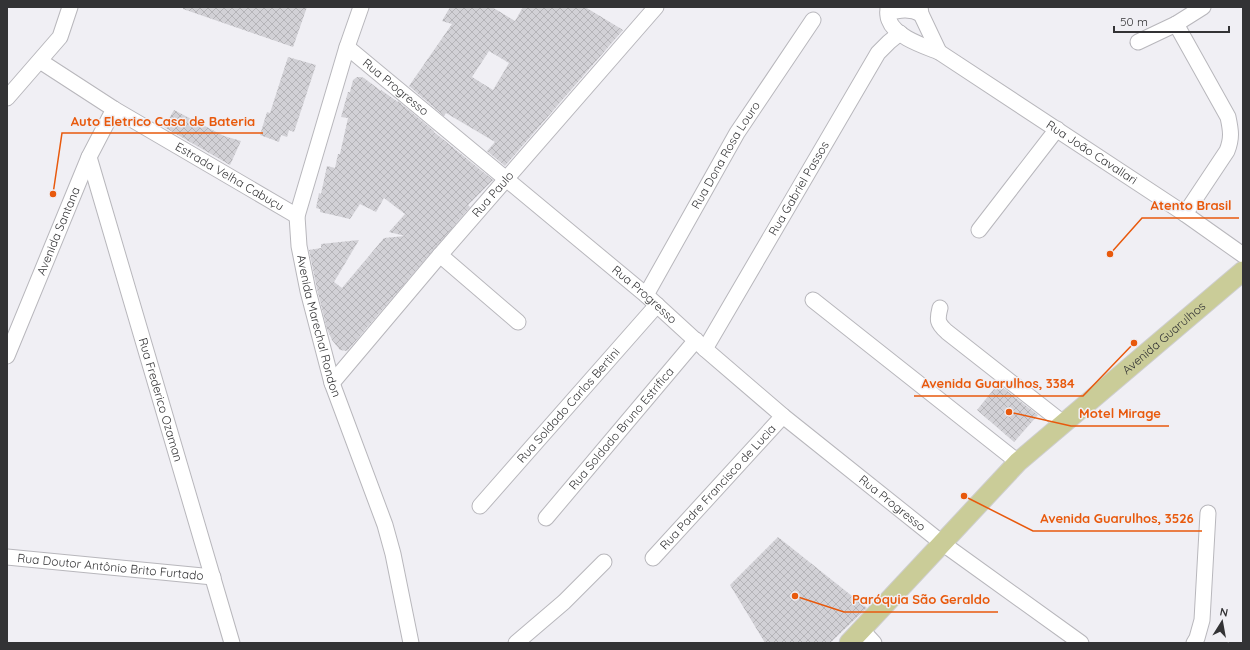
<svg xmlns="http://www.w3.org/2000/svg" width="1250" height="650" font-family="Quicksand,sans-serif">
<style>
.building{fill:url(#building-cross-hatch);fill-rule:evenodd}
.lines{fill:none;stroke-linecap:round;stroke-linejoin:round}
.minor-casing{stroke:#b8b7bc;stroke-width:17}
.major-casing{stroke:#cececf;stroke-width:21}
.minor{stroke:#fff;stroke-width:15}
.major{stroke:#cacc98;stroke-width:19}
.labels{text-anchor:middle;stroke-width:3;stroke-linejoin:round;paint-order:stroke}
.street-label{font-size:12px;fill:#333335;stroke:#f0eff4}
.leader{fill:none;stroke:#e8590c;stroke-width:1.5}
.callout-dot{fill:#e8590c;stroke:#f0eff4;stroke-width:1.5}
.callout-label{font-size:13px;text-anchor:middle;font-weight:bold;fill:#e8590c;stroke:#f0eff4;stroke-width:3;stroke-linejoin:round;paint-order:stroke}
</style>
<defs>
<pattern id="building-cross-hatch" width="8" height="8" patternUnits="userSpaceOnUse"><rect width="8" height="8" fill="#d2d1d6"/><path d="M0 0l8 8M0 8l8-8" fill="none" stroke="#b5b4b8"/></pattern>
</defs>
<rect width="100%" height="100%" fill="#f0eff4"/>
<g class="building">
<path d="M183,7H307L293,47L183,9Z"/>
<path d="M450,7H492L515,21L523,7H585L623,30L505,166L487,151L495,142L446,113L444,116L409,86L452,24L442,21ZM489,51L509,63L493,90L472,77Z"/>
<path d="M288,57L316,65L294,132L289,130L287,137L281,135L279,142L260,135L267,112L270,113Z"/>
<path d="M357,77H361L364,78L381,91V90L398,102V101L434,131V132L493,180L468,205L470,207L347,351L340,350L332,340L327,329L317,289L309,250L321,248V244L359,240L334,282L342,288L384,238L405,236L389,232L405,214L384,198L376,212L360,204L350,219L320,212V209L316,208L319,193L321,194L327,166L335,168L338,154H340L348,118L341,117L348,92H350L353,80Z"/>
<path d="M174,110L224,136L241,141L230,165L164,127Z"/>
<path d="M998,384L1038,415L1014,442L977,410Z"/>
<path d="M778,537L867,608L830,643H765L730,585Z"/>
</g>
<g class="lines">
<defs>
<g id="minor">
<path id="s1" d="M361,7L347,47L297,216L299,246L308,291L332,383L385,525L393,554L411,643"/>
<path id="s2" d="M888,7C888,11 887,16 889,20C895,37 924,46 939,52L1185,214L1243,255"/>
<path d="M920,7L921,14L939,52"/>
<path d="M888,13C899,10 910,8 921,14"/>
<path d="M1138,42L1176,24"/>
<path id="s3" d="M347,47L646,295L705,349L783,416L942,543L1081,643"/>
<path id="s4" d="M40,61L114,109L297,216"/>
<path d="M7,98L60,37L70,7"/>
<path id="s5" d="M89,157L232,643"/>
<path d="M1185,214L1227,151C1232,138 1231,131 1228,117L1176,24L1203,7"/>
<path d="M979,230L1057,129"/>
<path d="M440,255L518,322"/>
<path id="s6" d="M646,295L737,133L813,20"/>
<path d="M813,300L1018,462"/>
<path d="M940,308C937,320 937,323 947,332L1063,423"/>
<path id="s7" d="M705,349L878,53L889,42L900,33"/>
<path id="s8" d="M7,356L89,157L114,109"/>
<path id="s9" d="M332,383L440,255L656,7"/>
<path id="s10" d="M480,506L657,305"/>
<path id="s11" d="M546,518L696,340"/>
<path id="s12" d="M7,557L213,577"/>
<path id="s13" d="M653,558L783,416"/>
<path d="M862,630L874,643"/>
<path d="M516,643L564,602L604,562"/>
<path d="M1194,643L1197,638L1202,620L1208,513"/>
</g>
<g id="major">
<path id="s14" d="M849,643L1018,462L1243,271"/>
</g>
</defs>
<use href="#minor" class="minor-casing"/>
<use href="#major" class="major-casing"/>
<use href="#minor" class="minor"/>
<use href="#major" class="major"/>
</g>
<g class="labels">
<g class="street-label">
<text dy="4" stroke="none"><textPath href="#s3" startOffset="63">Rua Progresso</textPath></text>
<text dy="4" stroke="none"><textPath href="#s2" startOffset="257">Rua João Cavallari</textPath></text>
<text dy="4" stroke="none"><textPath href="#s6" startOffset="161">Rua Dona Rosa Louro</textPath></text>
<text dy="4" stroke="none"><textPath href="#s4" startOffset="222">Estrada Velha Cabuçu</textPath></text>
<text dy="4" stroke="none"><textPath href="#s7" startOffset="186">Rua Gabriel Passos</textPath></text>
<text dy="4" stroke="none"><textPath href="#s9" startOffset="248">Rua Paulo</textPath></text>
<text dy="4" stroke="none"><textPath href="#s8" startOffset="135">Avenida Santana</textPath></text>
<text dy="4" stroke="none"><textPath href="#s3" startOffset="387">Rua Progresso</textPath></text>
<text dy="4" stroke="none"><textPath href="#s1" startOffset="331">Avenida Marechal Rondon</textPath></text>
<text dy="4" stroke="none"><textPath href="#s14" startOffset="439">Avenida Guarulhos</textPath></text>
<text dy="4" stroke="none"><textPath href="#s5" startOffset="253">Rua Frederico Ozaman</textPath></text>
<text dy="4" stroke="none"><textPath href="#s10" startOffset="134">Rua Soldado Carlos Bertini</textPath></text>
<text dy="4" stroke="none"><textPath href="#s11" startOffset="117">Rua Soldado Bruno Estrifica</textPath></text>
<text dy="4" stroke="none"><textPath href="#s13" startOffset="96">Rua Padre Francisco de Lucia</textPath></text>
<text dy="4" stroke="none"><textPath href="#s3" startOffset="711">Rua Progresso</textPath></text>
<text dy="4" stroke="none"><textPath href="#s12" startOffset="104">Rua Doutor Antônio Brito Furtado</textPath></text>
</g>
</g>
<path class="leader" d="M53 194L62 133H263M1110 254L1142 218H1239M1134 343L1083 396H914M1009 412L1071 426H1169M964 496L1033 531H1202M795 596L844 612H998"/>
<g class="callout-dot">
<circle cx="53" cy="194" r="4"/>
<circle cx="1110" cy="254" r="4"/>
<circle cx="1134" cy="343" r="4"/>
<circle cx="1009" cy="412" r="4"/>
<circle cx="964" cy="496" r="4"/>
<circle cx="795" cy="596" r="4"/>
</g>
<g class="callout-label">
<text x="163" y="126">Auto Eletrico Casa de Bateria</text>
<text x="1191" y="210">Atento Brasil</text>
<text x="998" y="388">Avenida Guarulhos, 3384</text>
<text x="1120" y="418">Motel Mirage</text>
<text x="1117" y="523">Avenida Guarulhos, 3526</text>
<text x="921" y="604">Paróquia São Geraldo</text>
</g>
<rect width="1250" height="650" fill="none" stroke="#333335" stroke-width="16"/>
<g transform="translate(1222 622) rotate(11)" stroke="#f0eff4" stroke-width="3" paint-order="stroke">
<path d="M0-3L7 15L0 10L-7 15Z" fill="#333335"/>
<text y="-6" font-size="11" font-weight="bold" text-anchor="middle" fill="#333335">N</text>
</g>
<path d="M1114 26v6h115v-6" fill="none" stroke="#333335" stroke-width="2"/>
<text x="1120" y="26" font-size="12" fill="#333335" stroke="#f0eff4" stroke-width="3" paint-order="stroke">50 m</text>
</svg>
